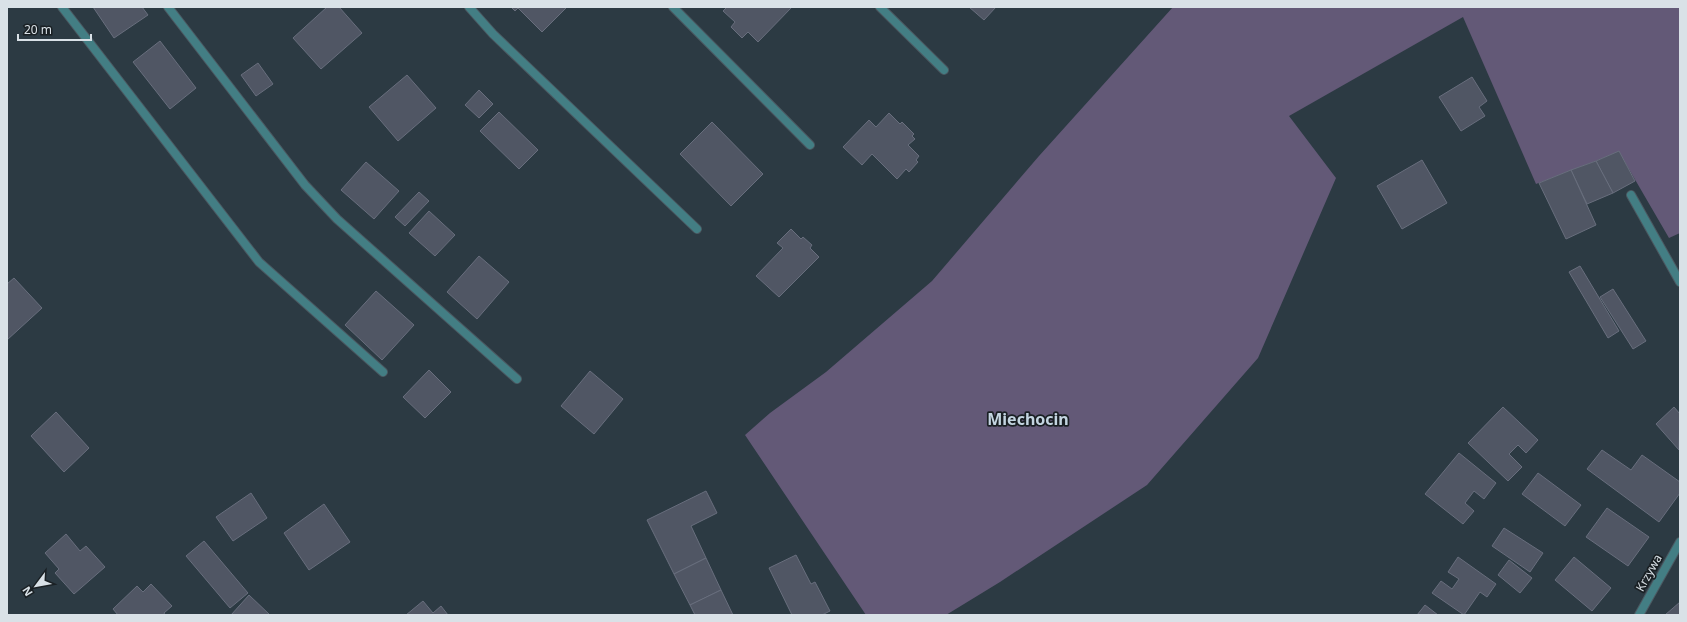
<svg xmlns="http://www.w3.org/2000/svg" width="1687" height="622" font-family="'Noto Sans',sans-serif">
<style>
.green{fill:#635977}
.building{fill:#505664;stroke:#686e7d}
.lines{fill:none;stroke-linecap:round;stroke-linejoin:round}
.service-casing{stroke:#4b5861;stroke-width:10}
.minor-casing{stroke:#4b5861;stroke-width:10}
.service{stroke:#437e84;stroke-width:8}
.minor{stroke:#437e84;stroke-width:8}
.labels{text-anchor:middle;stroke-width:3.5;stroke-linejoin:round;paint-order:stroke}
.street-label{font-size:12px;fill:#d9e1e7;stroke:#1a2024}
.district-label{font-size:16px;font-weight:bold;fill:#c4d5e1;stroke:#1a2024}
</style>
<rect width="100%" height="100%" fill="#2c3a43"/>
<path class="green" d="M1173,7H1680V233L1669,238L1619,152L1536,184L1463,17L1289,116L1336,178L1258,358L1147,485L1000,582L946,615H866L745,435L770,413L826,372L932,281L1039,156Z"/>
<g class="building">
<path d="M93,7H142L148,15L114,38Z"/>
<path d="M327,7H339L362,33L321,69L293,38Z"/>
<path d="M511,7H565L566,8L542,32L518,8L515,11Z"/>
<path d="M727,7H792L758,42L748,32L742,38L731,27L735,22L723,11Z"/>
<path d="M969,7H996L984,20Z"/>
<path d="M160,41L196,88L170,109L133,62Z"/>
<path d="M258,63L273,84L256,96L241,75Z"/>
<path d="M407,75L436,108L398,141L369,107Z"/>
<path d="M1472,77L1487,101L1479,107L1485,116L1461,131L1439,97Z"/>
<path d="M479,90L493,104L479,118L465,105Z"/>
<path d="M499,112L538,150L519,169L480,131Z"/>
<path d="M889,113L900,124L902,122L914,134L912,136L915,139L908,145L919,156L916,160L918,162L909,172L906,169L897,179L872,154L862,165L843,147L869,120L876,127Z"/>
<path d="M712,122L763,174L731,206L680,154Z"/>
<path d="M1619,151L1635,181L1613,193L1596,161Z"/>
<path d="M1422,160L1447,203L1402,229L1377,186Z"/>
<path d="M1596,161L1613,193L1587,204L1571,170Z"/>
<path d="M366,162L399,191L374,219L341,190Z"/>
<path d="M1571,170L1596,225L1566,239L1539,183Z"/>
<path d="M419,192L429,201L405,226L395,217Z"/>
<path d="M429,211L455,235L435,256L409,233Z"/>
<path d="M791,229L801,239L803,237L812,245L810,248L819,257L779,297L756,276L783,248L777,243Z"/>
<path d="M479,256L509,282L477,319L447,292Z"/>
<path d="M1580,266L1619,331L1608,338L1569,272Z"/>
<path d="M14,278L42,308L7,340V284Z"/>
<path d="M1613,289L1646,341L1633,349L1600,297Z"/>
<path d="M376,291L414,325L382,360L345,325Z"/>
<path d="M429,370L451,392L425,418L403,397Z"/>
<path d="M590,371L623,399L594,434L561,406Z"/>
<path d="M1503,407L1538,440L1526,453L1518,445L1509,454L1522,467L1508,481L1468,443Z"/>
<path d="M1674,407L1680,414L1679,450L1656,424Z"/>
<path d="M56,412L89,448L64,472L31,436Z"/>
<path d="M1602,450L1631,470L1642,455L1680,482V493L1659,522L1587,469Z"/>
<path d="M1459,453L1496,483L1484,499L1474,491L1465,503L1474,511L1463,524L1425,494Z"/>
<path d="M1538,473L1581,505L1565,526L1522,494Z"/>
<path d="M706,491L717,513L691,526L706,558L674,574L647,520Z"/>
<path d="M251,493L267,518L233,541L216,517Z"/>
<path d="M324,504L350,542L309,570L284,533Z"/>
<path d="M1607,508L1649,537L1628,566L1586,537Z"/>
<path d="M1504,528L1543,553L1530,572L1492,546Z"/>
<path d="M66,534L80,551L86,546L105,567L74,594L55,573L59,569L45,553Z"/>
<path d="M204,541L248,593L230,608L186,556Z"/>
<path d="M796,555L811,584L815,582L830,611L822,615H792L769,568Z"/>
<path d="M1458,557L1496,584L1487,597L1480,592L1464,615L1432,593L1441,581L1452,589L1459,579L1448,572Z"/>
<path d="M1574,557L1611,588L1592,611L1555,580Z"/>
<path d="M706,558L721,590L690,605L674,574Z"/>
<path d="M1509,560L1532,578L1520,593L1498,575Z"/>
<path d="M151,584L172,606L164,613L165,615H118L113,609L137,586L143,592Z"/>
<path d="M721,590L733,615H695L690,605Z"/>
<path d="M249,595L270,615H231Z"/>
<path d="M423,601L433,613L441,606L448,615H406Z"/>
<path d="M1680,602V615H1665Z"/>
<path d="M1425,605L1438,615H1417Z"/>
</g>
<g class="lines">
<defs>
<g id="service">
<path d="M62,7L259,262L383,372"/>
<path d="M168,7L305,185L337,219L517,379"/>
<path d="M469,7L493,34L697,229"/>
<path d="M673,7L810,145"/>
<path d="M880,7L944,70"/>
<path d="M1631,195L1680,282"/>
</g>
<path id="minor" d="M1639,615L1680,542"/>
</defs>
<use href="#service" class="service-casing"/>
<use href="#minor" class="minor-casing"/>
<use href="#service" class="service"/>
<use href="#minor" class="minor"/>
</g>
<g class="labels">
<g class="street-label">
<text transform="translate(1649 573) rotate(-61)" y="4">Krzywa</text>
</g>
<g class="district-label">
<text x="1028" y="425">Miechocin</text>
</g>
</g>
<rect width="1687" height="622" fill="none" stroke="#d9e1e7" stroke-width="16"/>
<g transform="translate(36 586) rotate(238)" stroke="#1a2024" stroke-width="3" paint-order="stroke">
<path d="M0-3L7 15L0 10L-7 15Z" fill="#d9e1e7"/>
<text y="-6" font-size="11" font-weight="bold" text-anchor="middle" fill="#d9e1e7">N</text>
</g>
<path d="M18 34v6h73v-6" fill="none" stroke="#d9e1e7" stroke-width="2"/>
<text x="24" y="34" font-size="12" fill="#d9e1e7" stroke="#1a2024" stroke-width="3" paint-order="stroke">20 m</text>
</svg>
